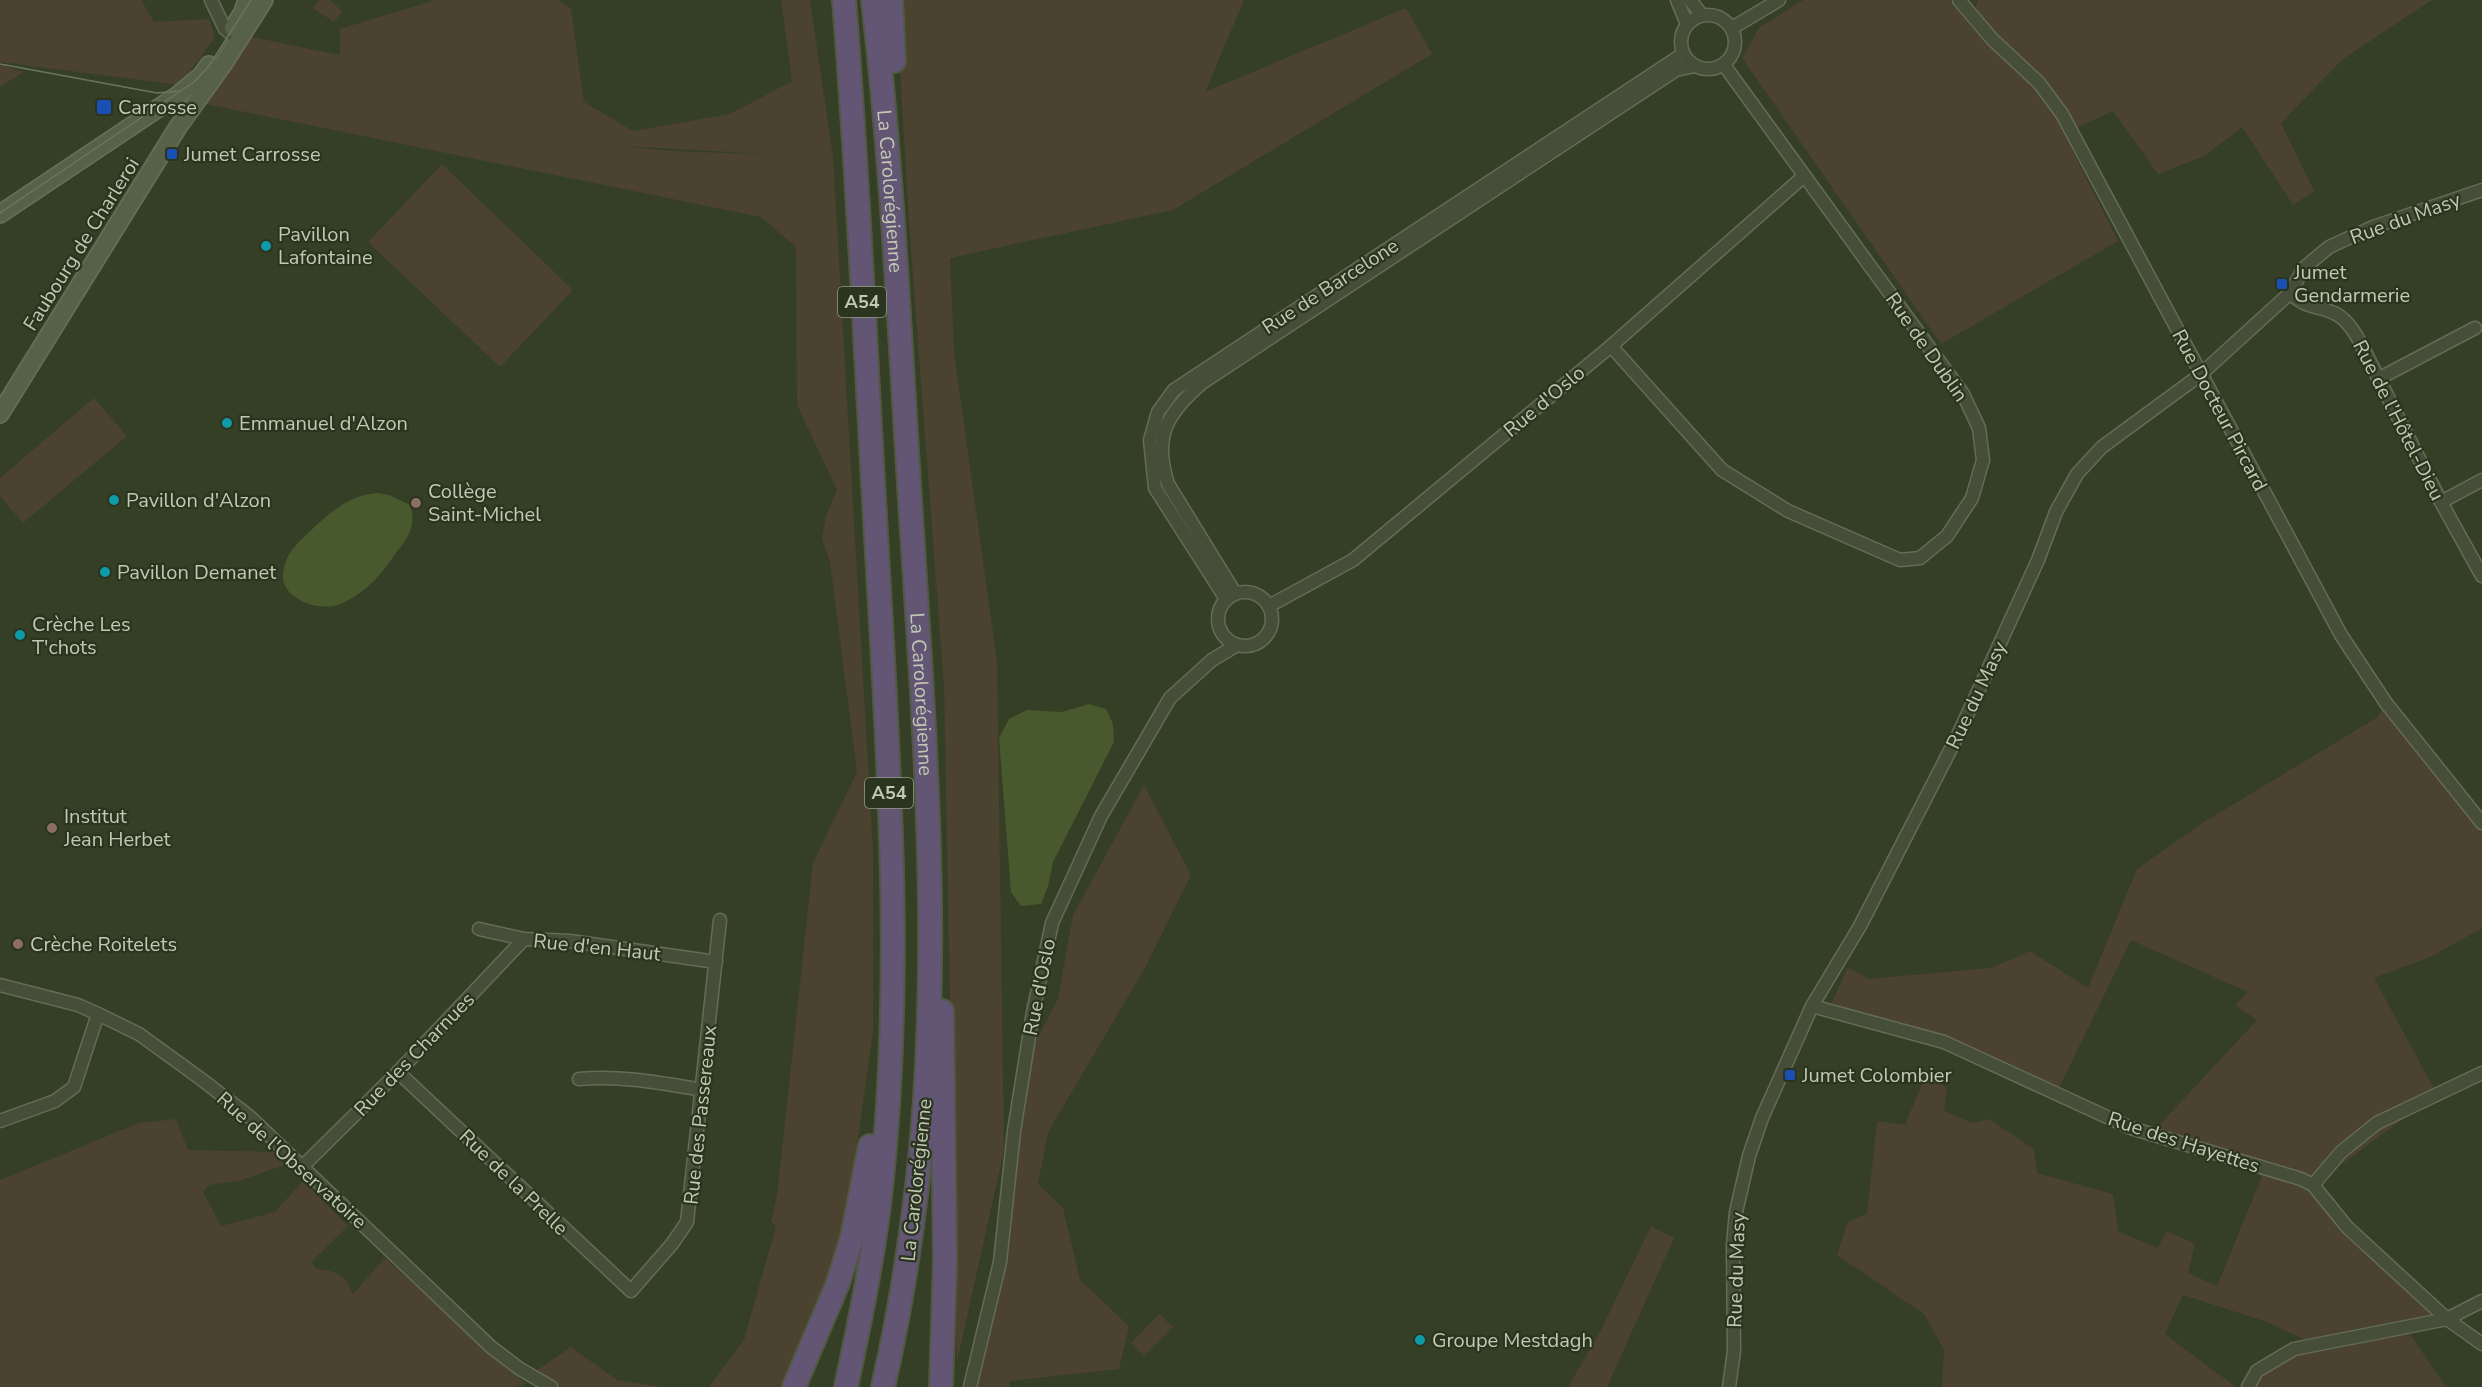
<svg xmlns="http://www.w3.org/2000/svg" width="2482" height="1387" font-family="'Nunito Sans',sans-serif">
<style>
.green{fill:#4b432f;fill-rule:evenodd}
.water{fill:#48592e}
.lines{fill:none;stroke-linecap:round;stroke-linejoin:round}
.minor-casing{stroke:#646c57;stroke-width:15}
.secondary-casing{stroke:#646c57;stroke-width:20}
.motorway-casing{stroke:#515944;stroke-width:26}
.minor{stroke:#464e39;stroke-width:12}
.secondary{stroke:#566147;stroke-width:16}
.motorway{stroke:#625674;stroke-width:22}
.tram{stroke:#6b755b;stroke-width:1.5}
.transit-dot{fill:#1a4fb4;stroke:#2b341e;stroke-width:2}
.culture-dot{fill:#0f9aa8;stroke:#2b341e;stroke-width:2}
.education-dot{fill:#8d6e63;stroke:#2b341e;stroke-width:2}
.labels{text-anchor:middle;stroke-width:4.5;stroke-linejoin:round;paint-order:stroke}
.shield{fill:#2b341e;stroke:#949c88;stroke-width:1.5}
.shield-label{font-size:18px;font-weight:bold;fill:#c1c9b5}
.poi-label{font-size:20px;fill:#c1c9b5;stroke:#2b341e;text-anchor:start}
.street-label{font-size:20px;fill:#c1c9b5;stroke:#2b341e}
</style>
<rect width="100%" height="100%" fill="#353f25"/>
<g class="green">
<path d="M0,0H141L154,22L209,19L215,37L180,85L0,62Z"/>
<path d="M319,0H330L342,11L334,22L313,8Z"/>
<path d="M435,0H558L571,9L584,102L633,131L730,114L792,81L781,0H810L833,157L873,851V1032L849,1201L836,1254L781,1387H709L744,1340L776,1226L771,1221L777,1196L813,863L857,772L830,562L822,539L826,516L837,490L797,405L796,247L761,217L201,103L199,96L251,37L340,55V29ZM623,146L782,155L669,151Z"/>
<path d="M896,0H1244L1205,92L1406,8L1432,54L1173,210L950,258L954,352L997,661L1004,1150L957,1362L944,686L909,224Z"/>
<path d="M1803,0H1949L1988,36L1973,18L1978,0H2432L2343,59L2281,123L2314,191L2293,205L2242,127L2204,156L2158,174L2113,111L2070,131L2042,90L2118,241L1941,344L1742,58L1759,28Z"/>
<path d="M0,64L23,72L0,87Z"/>
<path d="M442,164L573,290L500,367L368,242Z"/>
<path d="M94,398L127,436L23,523L0,496V478Z"/>
<path d="M2386,703L2482,823V928L2430,957L2374,978L2437,1094L2313,1185L2447,1319L2384,1332L2410,1334L2446,1387H2251L2294,1349L2314,1344L2267,1322L2183,1295L2165,1334L2236,1387H1942L1944,1350L1924,1314L1837,1255L1848,1222L1867,1214L1877,1121L1905,1125L1925,1077L1947,1087L1944,1111L1972,1123L1989,1119L2034,1149L2037,1173L2113,1194L2118,1231L2157,1248L2167,1231L2195,1244L2188,1273L2217,1286L2263,1174L2284,1177L2151,1134L2257,1020L2235,1005L2248,992L2131,940L2056,1094L1933,1039L1828,1011L1848,967L1868,979L1991,968L2030,951L2088,988L2137,869L2204,822L2378,717Z"/>
<path d="M1144,785L1191,875L1145,968L1048,1132L1038,1184L1063,1208L1080,1280L1129,1326L1119,1369L1010,1381L1009,1387H972L1033,1046L1058,999L1073,915Z"/>
<path d="M176,1119L188,1150L277,1152L287,1164L242,1180L209,1185L203,1192L221,1226L275,1212L303,1181L348,1226L311,1262L316,1269C337,1271 345,1274 353,1294L385,1258L526,1384L514,1387H0V1180L139,1123Z"/>
<path d="M1651,1226L1674,1238L1607,1387H1568L1600,1332Z"/>
<path d="M1159,1314L1173,1327L1144,1356L1131,1343Z"/>
<path d="M571,1347L617,1380L662,1387H559L530,1375Z"/>
</g>
<g class="water">
<path d="M377,493L389,495L410,505C417,526 408,538 395,554C381,575 362,597 337,605C319,611 284,600 283,577C283,560 292,548 304,537C324,518 346,495 377,493Z"/>
<path d="M1089,704L1106,709L1113,724L1114,742L1053,862L1048,886L1041,904L1021,906L1011,892L999,738L1009,719L1027,710L1062,712Z"/>
</g>
<g class="lines">
<defs>
<g id="minor">
<path d="M211,0L225,29L235,37"/>
<path d="M1677,0L1687,24"/>
<path d="M1690,0L1702,15"/>
<path d="M1959,0L1992,39L2039,83L2062,114L2341,635L2386,703L2482,823"/>
<circle cx="1708" cy="42" r="27"/>
<path d="M1732,28L1779,0"/>
<path d="M2290,293C2309,310 2314,304 2334,313C2346,318 2354,331 2360,342L2441,502L2482,576"/>
<path d="M1611,346L1722,470L1788,511L1900,560L1920,558L1947,536L1972,498L1983,460L1979,428L1963,394L1724,65"/>
<path d="M2378,379L2475,328"/>
<path d="M2441,502L2482,480"/>
<circle cx="1245" cy="619" r="27"/>
<path d="M1235,593L1168,484C1153,437 1166,414 1202,383L1676,70L1695,66"/>
<path d="M1226,599L1155,488L1150,440L1158,412L1174,390L1683,54"/>
<path d="M1269,606L1353,560L1611,346L1804,176"/>
<path d="M479,929L524,939L570,941L716,962"/>
<path d="M0,985L78,1005L98,1014L139,1034L201,1079L250,1117L491,1347L520,1369L551,1387"/>
<path d="M1812,1006L1944,1042L2131,1128L2301,1179L2313,1185L2347,1227L2447,1319L2482,1301"/>
<path d="M398,1072L631,1291L672,1244L687,1222L720,920"/>
<path d="M579,1079C621,1075 661,1083 703,1090"/>
<path d="M0,1121L55,1101L74,1087L98,1014"/>
<path d="M302,1167L398,1072L524,939"/>
<path d="M2313,1185L2341,1152L2377,1123L2482,1073"/>
<path d="M970,1387L1000,1262L1014,1131L1033,1012L1052,923L1101,816L1170,698L1212,660L1237,645"/>
<path d="M1729,1387L1734,1351L1733,1245L1736,1212L1749,1156L1762,1118L1812,1006L1860,926L1958,735L2038,560L2056,512L2077,474L2102,447L2200,375L2290,293L2304,268L2329,247L2373,227L2482,190"/>
<path d="M2248,1387L2257,1371L2294,1349L2447,1319L2482,1344"/>
</g>
<g id="secondary">
<path d="M233,28L243,12L247,0"/>
<path d="M0,214L178,95L201,76L209,65"/>
<path d="M0,414L178,127L224,63L264,0"/>
</g>
<g id="motorway">
<path d="M844,0C858,172 865,345 875,517C887,738 905,966 881,1187C874,1254 860,1321 846,1387"/>
<path id="s1" d="M873,0C893,171 900,344 911,516C925,739 943,965 917,1187C909,1255 898,1321 883,1387"/>
<path d="M891,0L894,61"/>
<path d="M794,1387L838,1283L852,1238L870,1146"/>
<path d="M941,1387L945,1261L942,1011"/>
</g>
</defs>
<use href="#minor" class="minor-casing"/>
<use href="#secondary" class="secondary-casing"/>
<use href="#motorway" class="motorway-casing"/>
<use href="#minor" class="minor"/>
<use href="#secondary" class="secondary"/>
<use href="#motorway" class="motorway"/>
<g class="tram">
<path d="M0,64L157,93L180,91"/>
<path d="M0,213L194,82L209,66L251,0"/>
</g>
</g>
<g class="transit-dot">
<rect x="96" y="99" width="16" height="16" rx="3"/>
<rect x="166" y="148" width="12" height="12" rx="3"/>
<rect x="2276" y="278" width="12" height="12" rx="3"/>
<rect x="1784" y="1069" width="12" height="12" rx="3"/>
</g>
<g class="culture-dot">
<circle cx="266" cy="246" r="6"/>
<circle cx="227" cy="423" r="6"/>
<circle cx="114" cy="500" r="6"/>
<circle cx="105" cy="572" r="6"/>
<circle cx="20" cy="635" r="6"/>
<circle cx="1420" cy="1340" r="6"/>
</g>
<g class="education-dot">
<circle cx="416" cy="503" r="6"/>
<circle cx="52" cy="828" r="6"/>
<circle cx="18" cy="944" r="6"/>
</g>
<g class="labels">
<g class="shield">
<rect x="838" y="287" width="48" height="30" rx="4.5"/>
<rect x="865" y="778" width="48" height="30" rx="4.5"/>
</g>
<g class="shield-label">
<text x="862" y="308">A54</text>
<text x="889" y="799">A54</text>
</g>
<g class="poi-label">
<text x="118" y="114">Carrosse</text>
<text x="184" y="161">Jumet Carrosse</text>
<text x="278" y="241">Pavillon<tspan x="278" dy="23">Lafontaine</tspan></text>
<text x="2294" y="279">Jumet<tspan x="2294" dy="23">Gendarmerie</tspan></text>
<text x="239" y="430">Emmanuel d'Alzon</text>
<text x="428" y="498">Collège<tspan x="428" dy="23">Saint-Michel</tspan></text>
<text x="126" y="507">Pavillon d'Alzon</text>
<text x="117" y="579">Pavillon Demanet</text>
<text x="32" y="631">Crèche Les<tspan x="32" dy="23">T'chots</tspan></text>
<text x="64" y="823">Institut<tspan x="64" dy="23">Jean Herbet</tspan></text>
<text x="30" y="951">Crèche Roitelets</text>
<text x="1802" y="1082">Jumet Colombier</text>
<text x="1432" y="1347">Groupe Mestdagh</text>
</g>
<g class="street-label">
<text dy="7" stroke="none"><textPath href="#s1" startOffset="192">La Carolorégienne</textPath></text>
<text transform="translate(2405 218) rotate(-20)" y="7">Rue du Masy</text>
<text transform="translate(81 244) rotate(-58)" y="7">Faubourg de Charleroi</text>
<text transform="translate(1330 286) rotate(-33)" y="7">Rue de Barcelone</text>
<text transform="translate(1927 347) rotate(55)" y="7">Rue de Dublin</text>
<text transform="translate(1544 401) rotate(-40)" y="7">Rue d'Oslo</text>
<text transform="translate(2220 410) rotate(62)" y="7">Rue Docteur Pircard</text>
<text transform="translate(2399 420) rotate(63)" y="7">Rue de l’Hôtel-Dieu</text>
<text dy="7" stroke="none"><textPath href="#s1" startOffset="696">La Carolorégienne</textPath></text>
<text transform="translate(1976 695) rotate(-65)" y="7">Rue du Masy</text>
<text transform="translate(597 947) rotate(6)" y="7">Rue d'en Haut</text>
<text transform="translate(1039 987) rotate(-79)" y="7">Rue d'Oslo</text>
<text transform="translate(414 1054) rotate(-46)" y="7">Rue des Charnues</text>
<text transform="translate(700 1115) rotate(-84)" y="7">Rue des Passereaux</text>
<text transform="translate(2184 1142) rotate(18)" y="7">Rue des Hayettes</text>
<text transform="translate(292 1160) rotate(42)" y="7">Rue de l'Observatoire</text>
<text transform="translate(916 1180) rotate(-84)" y="7">La Carolorégienne</text>
<text transform="translate(514 1182) rotate(44)" y="7">Rue de la Prelle</text>
<text transform="translate(1736 1270) rotate(-88)" y="7">Rue du Masy</text>
</g>
</g>
</svg>
